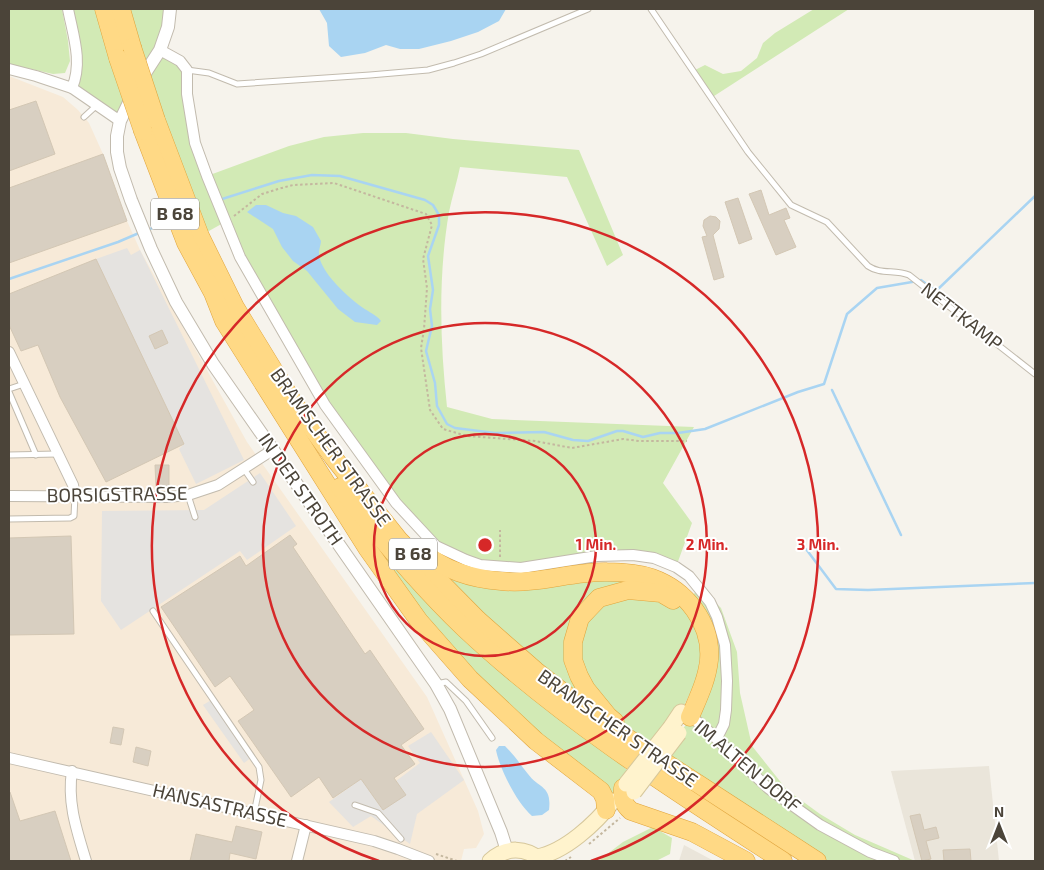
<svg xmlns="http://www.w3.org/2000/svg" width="1044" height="870" font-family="'Exo 2',sans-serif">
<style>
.residential{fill:#eae5da}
.commercial{fill:#f7ead8}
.green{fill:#d2eab5}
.parking{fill:#e5e3e0}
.water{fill:#a9d4f2}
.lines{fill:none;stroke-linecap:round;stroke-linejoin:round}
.stream{stroke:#a9d4f2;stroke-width:2.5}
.building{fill:#d8cfc1;stroke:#d3c7b4}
.service-casing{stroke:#c2bbae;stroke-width:7}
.minor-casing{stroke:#c2bbae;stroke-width:12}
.tertiary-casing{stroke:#c2bbae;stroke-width:14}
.secondary-casing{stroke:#d6c79b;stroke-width:17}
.trunk-casing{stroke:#e0a43c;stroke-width:19}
.path{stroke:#c4b79f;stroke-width:2;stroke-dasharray:2.5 2.5;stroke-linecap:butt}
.service{stroke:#fff;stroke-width:5}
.minor{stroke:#fff;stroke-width:10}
.tertiary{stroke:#fff;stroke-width:12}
.secondary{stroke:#fff3cd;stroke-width:15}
.trunk{stroke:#ffd985;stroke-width:18}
.secondary-bridge-casing{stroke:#d6c79b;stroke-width:17;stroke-linecap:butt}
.trunk-bridge-casing{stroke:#e0a43c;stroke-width:19;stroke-linecap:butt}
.secondary-bridge{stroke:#fff3cd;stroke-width:15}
.trunk-bridge{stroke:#ffd985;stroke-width:18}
.ring{fill:none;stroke:#d62828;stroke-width:2.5}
.labels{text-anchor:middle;stroke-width:4;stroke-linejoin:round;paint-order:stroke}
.shield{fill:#fff;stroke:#817c74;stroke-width:1}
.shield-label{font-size:18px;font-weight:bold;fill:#4b4439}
.street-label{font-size:19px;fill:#4b4439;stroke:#fff}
.centre{fill:#d62828;stroke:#fff;stroke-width:2.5}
.ring-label{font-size:15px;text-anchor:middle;font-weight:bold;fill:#d62828;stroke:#fff;stroke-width:4;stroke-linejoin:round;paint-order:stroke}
</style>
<rect width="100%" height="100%" fill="#f6f3ec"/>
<g class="residential">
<path d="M989,766L999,861H915L891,771Z"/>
<path d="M684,845L714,861H679Z"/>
</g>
<path class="commercial" d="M9,76L63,97L78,110L89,123L103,154L127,221L140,250L247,442L427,697L478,811L484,834L476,848L464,849L461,861H9Z"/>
<g class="green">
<path d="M9,9H62L68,41L70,61L65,73L53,74L9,64Z"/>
<path d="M68,9H170L160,50L187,70V94L207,176L289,146L324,137L363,133H406L453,139L579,150L623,255L607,266L567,177L460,167C457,182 452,197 449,212C438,276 440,343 447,407L492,419L694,427L663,483L692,523L676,567L633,555L500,567L436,546L325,405L225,222L200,236L132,98L120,121L72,88L77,78Z"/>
<path d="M814,9H849L711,98L693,71L705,65L723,74L741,71L757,58L763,43L775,33Z"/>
<path d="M279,410L389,549L583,726L633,776L606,810L605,799L470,679Z"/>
<path d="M380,516L406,534L427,555L472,576L605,572L681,606L695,626L701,648L698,677L681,712L645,749L592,715Z"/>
<path d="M699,586L721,608L737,652L740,693L752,746L787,790L820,814L855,835L915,861H817L664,762L690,717L709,657L689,602Z"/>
<path d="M653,827L672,838L670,854L656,861H598L623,842Z"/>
</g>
<g class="parking">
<path d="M127,248L131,255L140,250L244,460L196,484L179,449L184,444L96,259Z"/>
<path d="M260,473L296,526L247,560L240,551L121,630L101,601L102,511L204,510Z"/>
<path d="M213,699L252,757L244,763L203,705Z"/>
<path d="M431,732L464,780L417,814L410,844L371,816L353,827L329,802L361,779L383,810L405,795L396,781L420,763L408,746Z"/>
</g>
<g class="water">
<path d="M319,9H506L499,21L478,32L451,41L419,49H400L386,45L365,53L341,57L329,46L327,23Z"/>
<path d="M256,205H266L283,213L296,216L313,227L321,241C321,244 319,249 319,252C318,270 346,295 359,305C366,311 376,314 381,321L377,325L355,322L338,309L307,271L293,261L282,247L273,229L247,212Z"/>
<path d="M499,746H505C514,755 520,764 528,774C539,789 552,785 549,810L542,815L532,816C517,803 500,770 496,750Z"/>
</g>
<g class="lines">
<g class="stream">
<path d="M219,200L279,181L312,175L340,176L425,200L433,205L439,215V225L428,256L433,290L430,309L432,326L426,351L435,383L437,406L447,424L455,428L495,433L544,432L573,440L588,441L617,431H623L643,437L660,433H678L705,429L798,392L824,384L847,314L877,288L912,282"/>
<path d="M147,230L155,227"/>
<path d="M9,279L118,242L139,233"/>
<path d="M921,280L936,291L1035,196"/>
<path d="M832,390L901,535"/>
<path d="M806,549L836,589L868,590L1035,583"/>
</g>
</g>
<g class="building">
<path d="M36,101L55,154L9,171V110Z"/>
<path d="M103,154L127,221L9,263V188Z"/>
<path d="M761,190L769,215L786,208L790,218L784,220L796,247L776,255L749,194Z"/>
<path d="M738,198L752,239L739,244L725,202Z"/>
<path d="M710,216L716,217L720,221L719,229L713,235L724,277L714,280L702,237L707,236L703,226L704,220Z"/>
<path d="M96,259L184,444L106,482L60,397L38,345L21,351L9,325V294Z"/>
<path d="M162,330L168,343L155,349L149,336Z"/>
<path d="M155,465H169V487H156Z"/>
<path d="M290,535L297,544L293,547L365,654L370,650L424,729L401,745L415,764L394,778L406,795L383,810L361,779L333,798L319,777L291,797L238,721L254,710L230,676L215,687L161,607L240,556L246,566Z"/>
<path d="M71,536L74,634L9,635V538Z"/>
<path d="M113,727L124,729L121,745L110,743Z"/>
<path d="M136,747L151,751L148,766L133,762Z"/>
<path d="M9,792H10L20,821L55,811L71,861H9Z"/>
<path d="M920,814L924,830L936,827L939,838L926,841L931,859L922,861L910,816Z"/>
<path d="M236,826L262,832L256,859L230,853L229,861H190L196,834L232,842Z"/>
<path d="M970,849L971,861H944L943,850Z"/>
</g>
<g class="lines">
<defs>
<g id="service">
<path d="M651,9L748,152L791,205L827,222L868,266C881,275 895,269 909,275L1035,374"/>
<path d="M187,70L209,73L237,84L370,75L428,70L454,63L481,54L588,9"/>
<path d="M84,117L96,106"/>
<path d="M9,389L24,384"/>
<path d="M9,392L36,455"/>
<path d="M9,455L57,454"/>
<path d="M244,469L253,482"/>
<path d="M188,495L195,517"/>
<path d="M9,519L70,518L74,516L75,496"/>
<path d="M153,611L259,767L261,780L254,813"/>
<path d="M436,684L446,682L466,701L492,738"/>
<path d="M355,805L378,813L401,839"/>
</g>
<g id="minor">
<path d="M68,9C73,35 83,62 72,88"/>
<path d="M160,50L180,61L187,70V94L195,143L207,176L240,257L325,405L396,503L436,546L466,560L480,565L521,568L597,556L633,555L654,558L676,567L689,576L710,602L717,617L725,645L727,681L726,710L724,724L717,738"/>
<path d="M9,69L36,76L72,88L120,121"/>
<path d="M9,352L73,485L75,496"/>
<path d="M9,496L167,497L188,495L218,485L274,449"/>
<path d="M686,715L701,724L768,788L820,825L870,852L894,861"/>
<path d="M9,758L374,841L398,849L429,861"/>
<path d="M72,771C67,803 77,831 86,861"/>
<path d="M297,861L306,825"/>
</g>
<path id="tertiary" d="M170,9L168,27L160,50L138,84L120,121L117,136V152L120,168L131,200L151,249L176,302L213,364L436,684L450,709L501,832L507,851"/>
<g id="secondary">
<path d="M671,727L681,712"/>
<path d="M537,857C565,852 596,823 613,801"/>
<path d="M490,861C506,846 526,847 542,861"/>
</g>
<g id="trunk">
<path d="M104,9L118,58"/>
<path d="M121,9L132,47"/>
<path d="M156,120L200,236L235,307L293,402L333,457L399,540L478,620L536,671L592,715L817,861"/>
<path d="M143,131L186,243L213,293L224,321L367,548L419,621L470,679L536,741L601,791L605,799L606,810"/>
<path d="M340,487C379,537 419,585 465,629C561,719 673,790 783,861"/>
<path d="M422,550C442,570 473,579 501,581C537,585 572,571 607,572C622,572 638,573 652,578C686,590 712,623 709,660C707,680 698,698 690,717"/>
<path d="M615,722L608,716L586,689L579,676L573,660V642L580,618L599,598L628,590L661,593L673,600"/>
<path d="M623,788C622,799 623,804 631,811L692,832L746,861"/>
</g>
</defs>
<use href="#service" class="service-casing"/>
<use href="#minor" class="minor-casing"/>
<use href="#tertiary" class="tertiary-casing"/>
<use href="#secondary" class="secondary-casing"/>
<use href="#trunk" class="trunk-casing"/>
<g class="path">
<path d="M234,216L262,194L278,189L293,185L334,183L426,214L432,225L423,259L427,288L424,329L421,348L430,410L443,429L467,436L535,441L572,448L623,439L639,441H687"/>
<path d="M500,557V530"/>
<path d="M589,844L620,818"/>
<path d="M436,854L457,861"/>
<path d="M565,861L571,857"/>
</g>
<use href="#service" class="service"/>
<use href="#minor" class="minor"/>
<use href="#tertiary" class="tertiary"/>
<use href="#secondary" class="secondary"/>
<use href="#trunk" class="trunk"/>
<defs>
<g id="secondary-bridge">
<path d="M626,784L671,727"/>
<path d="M634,792L679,733"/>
</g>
<g id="trunk-bridge">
<path d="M132,47L156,120"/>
<path d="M118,58L143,131"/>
</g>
</defs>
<use href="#secondary-bridge" class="secondary-bridge-casing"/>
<use href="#trunk-bridge" class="trunk-bridge-casing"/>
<use href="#secondary-bridge" class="secondary-bridge"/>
<use href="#trunk-bridge" class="trunk-bridge"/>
</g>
<g class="ring">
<circle cx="485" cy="545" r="111"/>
<circle cx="485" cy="545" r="222"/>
<path d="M379 861A333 333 0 1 1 591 861"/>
</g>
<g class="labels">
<g class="shield">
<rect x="151" y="198.5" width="48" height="31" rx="4"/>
<rect x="389" y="538.5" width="48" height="31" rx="4"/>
</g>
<g class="shield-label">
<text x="175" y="220">B 68</text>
<text x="413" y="560">B 68</text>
</g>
<g class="street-label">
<text transform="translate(962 316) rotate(38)" y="7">NETTKAMP</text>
<text transform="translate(331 447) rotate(54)" y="7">BRAMSCHER STRASSE</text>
<text transform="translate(301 489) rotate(55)" y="7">IN DER STROTH</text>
<text transform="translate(117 494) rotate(-1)" y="7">BORSIGSTRASSE</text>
<text transform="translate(618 728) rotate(35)" y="7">BRAMSCHER STRASSE</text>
<text transform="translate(748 766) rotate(40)" y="7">IM ALTEN DORF</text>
<text transform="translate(220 805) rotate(13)" y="7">HANSASTRASSE</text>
</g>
</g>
<circle cx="485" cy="545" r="8" class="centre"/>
<g class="ring-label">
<text x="596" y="550">1 Min.</text>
<text x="707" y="550">2 Min.</text>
<text x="818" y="550">3 Min.</text>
</g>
<rect width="1044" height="870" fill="none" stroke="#4b4439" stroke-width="20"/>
<g transform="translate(999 825)" stroke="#ffffff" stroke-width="4" paint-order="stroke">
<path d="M0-4L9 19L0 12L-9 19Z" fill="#4b4439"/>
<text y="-8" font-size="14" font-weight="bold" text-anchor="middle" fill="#4b4439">N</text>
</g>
</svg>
